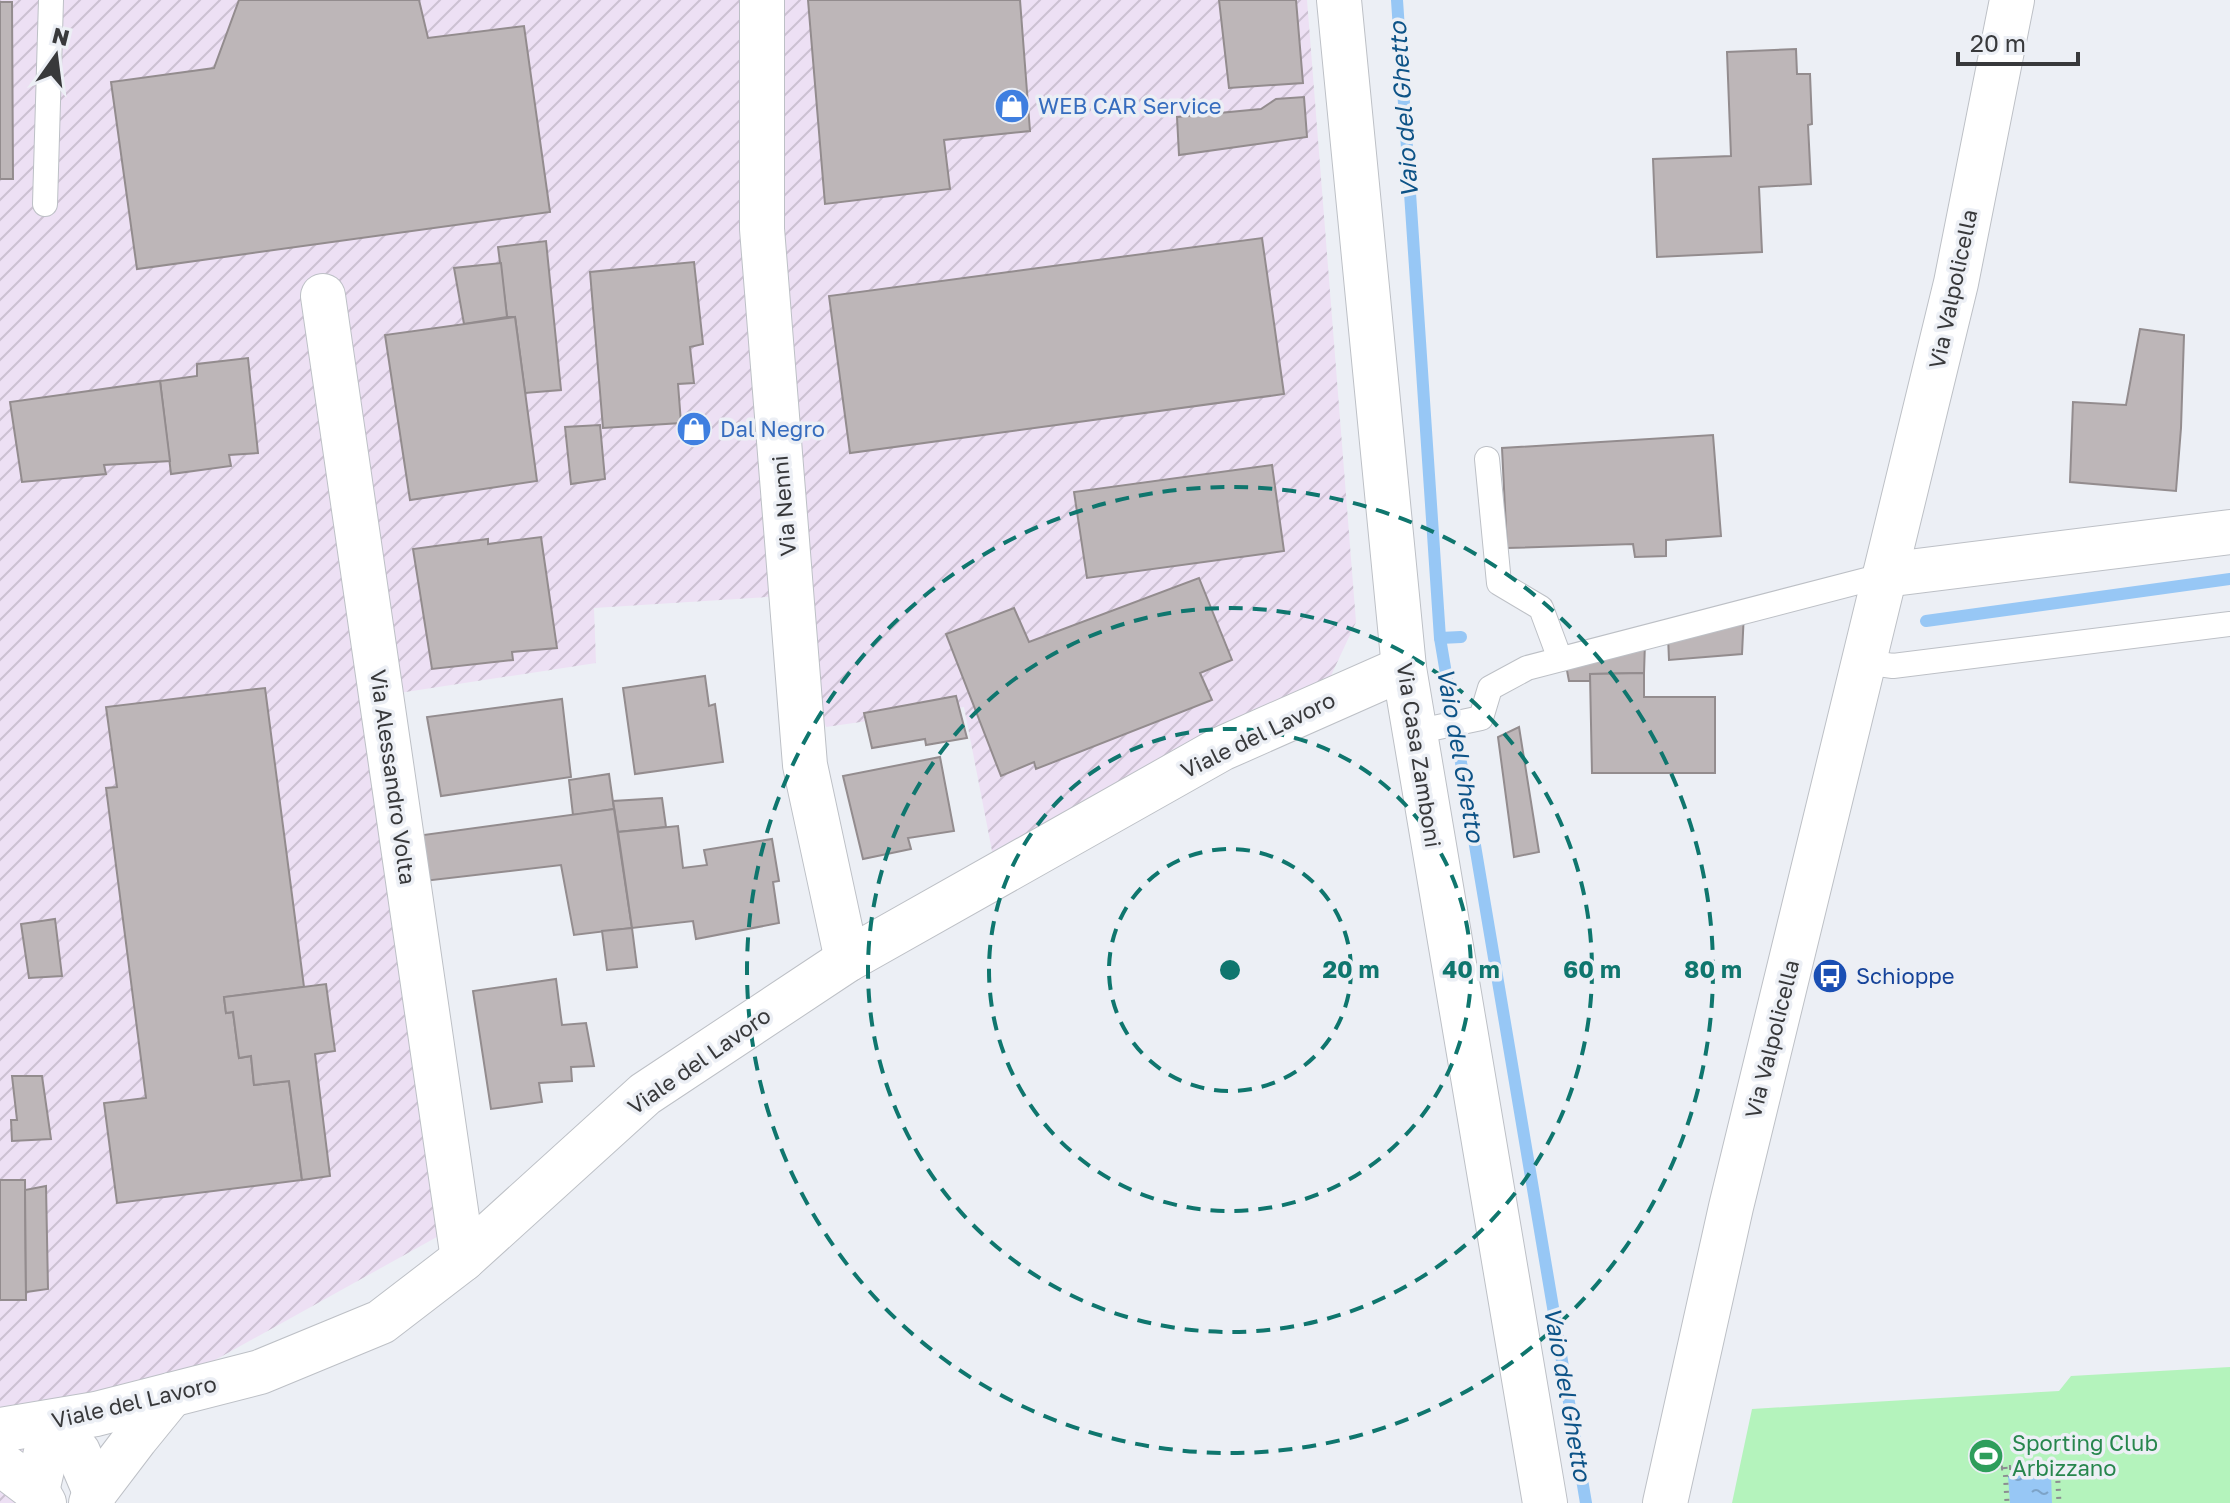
<svg xmlns="http://www.w3.org/2000/svg" width="2230" height="1503" font-family="'Golos Text',sans-serif">
<style>
.industrial{fill:url(#industrial-furrows)}
.garden{fill:#b4f3bc}
.water{fill:url(#water-ripples)}
.lines{fill:none;stroke-linecap:round;stroke-linejoin:round}
.stream{stroke:#97c7f5;stroke-width:12}
.building{fill:#bdb6b8;stroke:#938c8e;stroke-width:2}
.lane-casing{stroke:#bdc0c6;stroke-width:26}
.street-casing{stroke:#bdc0c6;stroke-width:46}
.secondary-casing{stroke:#bdc0c6;stroke-width:46}
.path{stroke:#8b8d91;stroke-width:5;stroke-dasharray:2 6;stroke-linecap:butt}
.lane{stroke:#fff;stroke-width:24}
.street{stroke:#fff;stroke-width:44}
.secondary{stroke:#fff;stroke-width:44}
.ring{fill:none;stroke:#0f766e;stroke-width:4;stroke-dasharray:14 10}
.labels{text-anchor:middle;stroke-width:7;stroke-linejoin:round;paint-order:stroke}
.shop-label{font-size:22px;fill:#366cbe;stroke:#eceff5;text-anchor:start}
.street-label{font-size:22px;fill:#38393b;stroke:#eceff5}
.transit-label{font-size:22px;fill:#164399;stroke:#eceff5;text-anchor:start}
.leisure-label{font-size:22px;fill:#27864d;stroke:#eceff5;text-anchor:start}
.water-label{font-size:24px;font-style:italic;fill:#0d5387;stroke:#eceff5}
.centre{fill:#0f766e;stroke:#eceff5;stroke-width:4}
.ring-label{font-size:24px;text-anchor:middle;font-weight:bold;fill:#0f766e;stroke:#eceff5;stroke-width:7;stroke-linejoin:round;paint-order:stroke}
</style>
<defs>
<pattern id="industrial-furrows" width="10" height="10" patternUnits="userSpaceOnUse" patternTransform="scale(2)"><rect width="10" height="10" fill="#ede0f4"/><path d="M-1 1l2-2M0 10L10 0M9 11l2-2" fill="none" stroke="#ccc1d2"/></pattern>
<pattern id="water-ripples" width="26" height="14" patternUnits="userSpaceOnUse" patternTransform="scale(2)"><rect width="26" height="14" fill="#97c7f5"/><path d="M2 4q2-2 4 0t4 0M15 11q2-2 4 0t4 0" fill="none" stroke="#7ca3c8"/></pattern>
</defs>
<rect width="100%" height="100%" fill="#eceff5"/>
<path class="industrial" d="M0,0H1307L1356,622L1328,682L993,856L964,707L826,727L782,596L594,608L596,663L399,693L444,1233L35,1460L34,1503H0Z"/>
<path class="garden" d="M2230,1367V1503H1732L1752,1409L2059,1391L2071,1376Z"/>
<path class="water" d="M2051,1474L2052,1503H2010L2008,1476Z"/>
<g class="lines">
<g class="stream">
<path d="M1397,0L1440,638L1586,1503"/>
<path d="M1926,621L2230,579"/>
<path d="M1440,638L1461,637"/>
</g>
</g>
<g class="building">
<path d="M239,0H419L428,38L524,26L550,212L137,269L111,82L214,68Z"/>
<path d="M808,0H1020L1030,131L944,140L950,189L825,204Z"/>
<path d="M1219,0H1296L1303,83L1229,88Z"/>
<path d="M0,2H12L13,179H0Z"/>
<path d="M1796,49L1797,74H1810L1812,124L1808,125L1811,184L1759,187L1762,252L1657,257L1653,159L1731,156L1727,52Z"/>
<path d="M1304,97L1307,137L1179,155L1177,117L1261,109L1276,99Z"/>
<path d="M1262,238L1284,394L850,453L829,296Z"/>
<path d="M546,241L561,390L525,393L515,317H507L498,247Z"/>
<path d="M694,262L703,344L690,347L694,383L678,384L681,423L603,428L590,272Z"/>
<path d="M501,263L507,317L464,324L454,268Z"/>
<path d="M515,317L537,481L410,500L385,335Z"/>
<path d="M2140,329L2184,335L2181,428L2176,491L2070,482L2073,402L2126,405Z"/>
<path d="M248,358L258,453L229,455L231,466L171,474L160,381L197,376V364Z"/>
<path d="M160,381L170,461L104,465L106,474L22,482L10,402Z"/>
<path d="M600,425L605,479L571,484L565,427Z"/>
<path d="M1713,435L1721,536L1666,540V556L1635,557L1633,544L1507,548L1502,448Z"/>
<path d="M1272,465L1284,551L1087,578L1074,492Z"/>
<path d="M541,537L557,648L512,652L513,660L432,669L413,549L488,539V544Z"/>
<path d="M1199,578L1232,660L1200,673L1212,700L1036,769L1034,762L1001,776L946,634L1014,608L1029,642Z"/>
<path d="M1744,612L1742,654L1669,660L1668,636Z"/>
<path d="M1645,642L1644,673L1590,674V681H1569L1565,660Z"/>
<path d="M1644,673V697H1715V773H1592L1590,674Z"/>
<path d="M705,676L709,706L715,704L723,762L635,774L623,688Z"/>
<path d="M265,688L304,987L224,997L226,1013L233,1012L239,1058L251,1056L254,1085L289,1081L302,1180L117,1203L104,1103L146,1098L106,788L117,787L106,707Z"/>
<path d="M956,696L967,738L926,745L925,739L872,748L864,713Z"/>
<path d="M562,699L571,777L441,796L427,717Z"/>
<path d="M1519,727L1539,852L1514,857L1498,737Z"/>
<path d="M940,757L954,831L908,838L911,849L863,859L843,776Z"/>
<path d="M609,774L614,809L573,815L569,780Z"/>
<path d="M662,798L666,827L618,832L613,801Z"/>
<path d="M614,809L632,928L574,935L561,865L424,881L416,836Z"/>
<path d="M678,826L683,868L707,865L704,850L772,839L779,881L773,882L779,923L696,939L693,921L632,928L618,832Z"/>
<path d="M55,919L62,976L29,978L21,924Z"/>
<path d="M632,928L637,967L607,970L602,931Z"/>
<path d="M556,979L562,1025L586,1023L594,1066L571,1067L572,1081L539,1083L542,1102L491,1109L473,991Z"/>
<path d="M326,984L335,1051L315,1054L330,1176L302,1180L289,1081L254,1085L251,1056L239,1058L233,1012L226,1013L224,997Z"/>
<path d="M12,1076H42L51,1139L12,1141L11,1120H17Z"/>
<path d="M0,1180H25L26,1300H0Z"/>
<path d="M46,1186L48,1289L26,1292L25,1190Z"/>
</g>
<g class="lines">
<defs>
<g id="lane">
<path d="M45,204L51,0"/>
<path d="M1487,459L1499,583L1541,608L1560,659"/>
<path d="M1864,662L1893,666L2230,624"/>
<path d="M1415,732L1481,718L1490,688L1527,668L1885,575"/>
</g>
<g id="street">
<path d="M762,0V229L805,765L847,960"/>
<path d="M323,296L463,1259"/>
<path d="M1885,575L2230,532"/>
<path d="M53,1422L78,1452L95,1492"/>
<path d="M0,1430L96,1414L260,1372L381,1322L463,1259L645,1094L847,960L1221,749L1404,668"/>
<path d="M0,1463L37,1491L44,1503"/>
<path d="M37,1491L53,1422"/>
<path d="M91,1503L95,1492L136,1438L171,1395"/>
</g>
<g id="secondary">
<path d="M1339,0L1404,668L1545,1503"/>
<path d="M1665,1503L1731,1207L1956,283L2012,0"/>
</g>
</defs>
<use href="#lane" class="lane-casing"/>
<use href="#street" class="street-casing"/>
<use href="#secondary" class="secondary-casing"/>
<g class="path">
<path d="M2005,1467L2007,1503"/>
<path d="M2001,1468L2057,1465L2059,1503"/>
</g>
<use href="#lane" class="lane"/>
<use href="#street" class="street"/>
<use href="#secondary" class="secondary"/>
</g>
<g class="ring">
<circle cx="1230" cy="970" r="121"/>
<circle cx="1230" cy="970" r="241"/>
<circle cx="1230" cy="970" r="362"/>
<circle cx="1230" cy="970" r="483"/>
</g>
<defs>
<symbol id="shop-disc" viewBox="-11 -11 22 22"><circle r="9.5" fill="#3f7fe0" stroke="#eceff5"/><path d="M-5-2.5h2.3a2.7 3.5 0 0 1 5.4 0H5L5.5 6h-11ZM-1.5-2.5h3a1.5 2.3 0 0 0-3 0Z" fill="#fff"/></symbol>
<symbol id="bus-disc" viewBox="-11 -11 22 22"><circle r="9.5" fill="#1a4fb4" stroke="#eceff5"/><path d="M-5-6H5V4H4V6H2V4H-2V6H-4V4H-5ZM-3.5-4V0h7V-4ZM-3.5 1.2v1.5H-2V1.2ZM2 1.2v1.5H3.5V1.2Z" fill="#fff"/></symbol>
<symbol id="stadium-disc" viewBox="-11 -11 22 22"><circle r="9.5" fill="#2e9e5b" stroke="#eceff5"/><path d="M0-5a6.5 5 0 1 0 0 10a6.5 5 0 1 0 0-10ZM-3.5-1.8h7v3.6h-7Z" fill="#fff"/></symbol>
</defs>
<g fill-rule="evenodd">
<use href="#shop-disc" x="992" y="86" width="40" height="40"/>
<use href="#shop-disc" x="674" y="409" width="40" height="40"/>
<use href="#bus-disc" x="1810" y="956" width="40" height="40"/>
<use href="#stadium-disc" x="1966" y="1436" width="40" height="40"/>
</g>
<g class="labels">
<g class="shop-label">
<text x="1038" y="114">WEB CAR Service</text>
<text x="720" y="437">Dal Negro</text>
</g>
<g class="street-label">
<text transform="translate(1953 289) rotate(-78)" y="8">Via Valpolicella</text>
<text transform="translate(784 506) rotate(-95)" y="8">Via Nenni</text>
<text transform="translate(1258 735) rotate(-26)" y="8">Viale del Lavoro</text>
<text transform="translate(1419 755) rotate(81)" y="8">Via Casa Zamboni</text>
<text transform="translate(393 777) rotate(82)" y="8">Via Alessandro Volta</text>
<text transform="translate(1772 1039) rotate(-76)" y="8">Via Valpolicella</text>
<text transform="translate(699 1061) rotate(-35)" y="8">Viale del Lavoro</text>
<text transform="translate(134 1402) rotate(-13)" y="8">Viale del Lavoro</text>
</g>
<g class="transit-label">
<text x="1856" y="984">Schioppe</text>
</g>
<g class="leisure-label">
<text x="2012" y="1451">Sporting Club<tspan x="2012" dy="25">Arbizzano</tspan></text>
</g>
<g class="water-label">
<text transform="translate(1404 110) rotate(-94)" y="8">Vaio del Ghetto</text>
<text transform="translate(1460 755) rotate(80)" y="8">Vaio del Ghetto</text>
<text transform="translate(1567 1394) rotate(80)" y="8">Vaio del Ghetto</text>
</g>
</g>
<circle cx="1230" cy="970" r="12" class="centre"/>
<g class="ring-label">
<text x="1351" y="978">20 m</text>
<text x="1471" y="978">40 m</text>
<text x="1592" y="978">60 m</text>
<text x="1713" y="978">80 m</text>
</g>
<g transform="translate(56 56) rotate(14)" stroke="#eceff5" stroke-width="6" paint-order="stroke">
<path d="M0-6L14 30L0 20L-14 30Z" fill="#38393b"/>
<text y="-12" font-size="22" font-weight="bold" text-anchor="middle" fill="#38393b">N</text>
</g>
<path d="M1958 52v12h120v-12" fill="none" stroke="#38393b" stroke-width="4"/>
<text x="1970" y="52" font-size="24" fill="#38393b" stroke="#eceff5" stroke-width="6" paint-order="stroke">20 m</text>
</svg>
